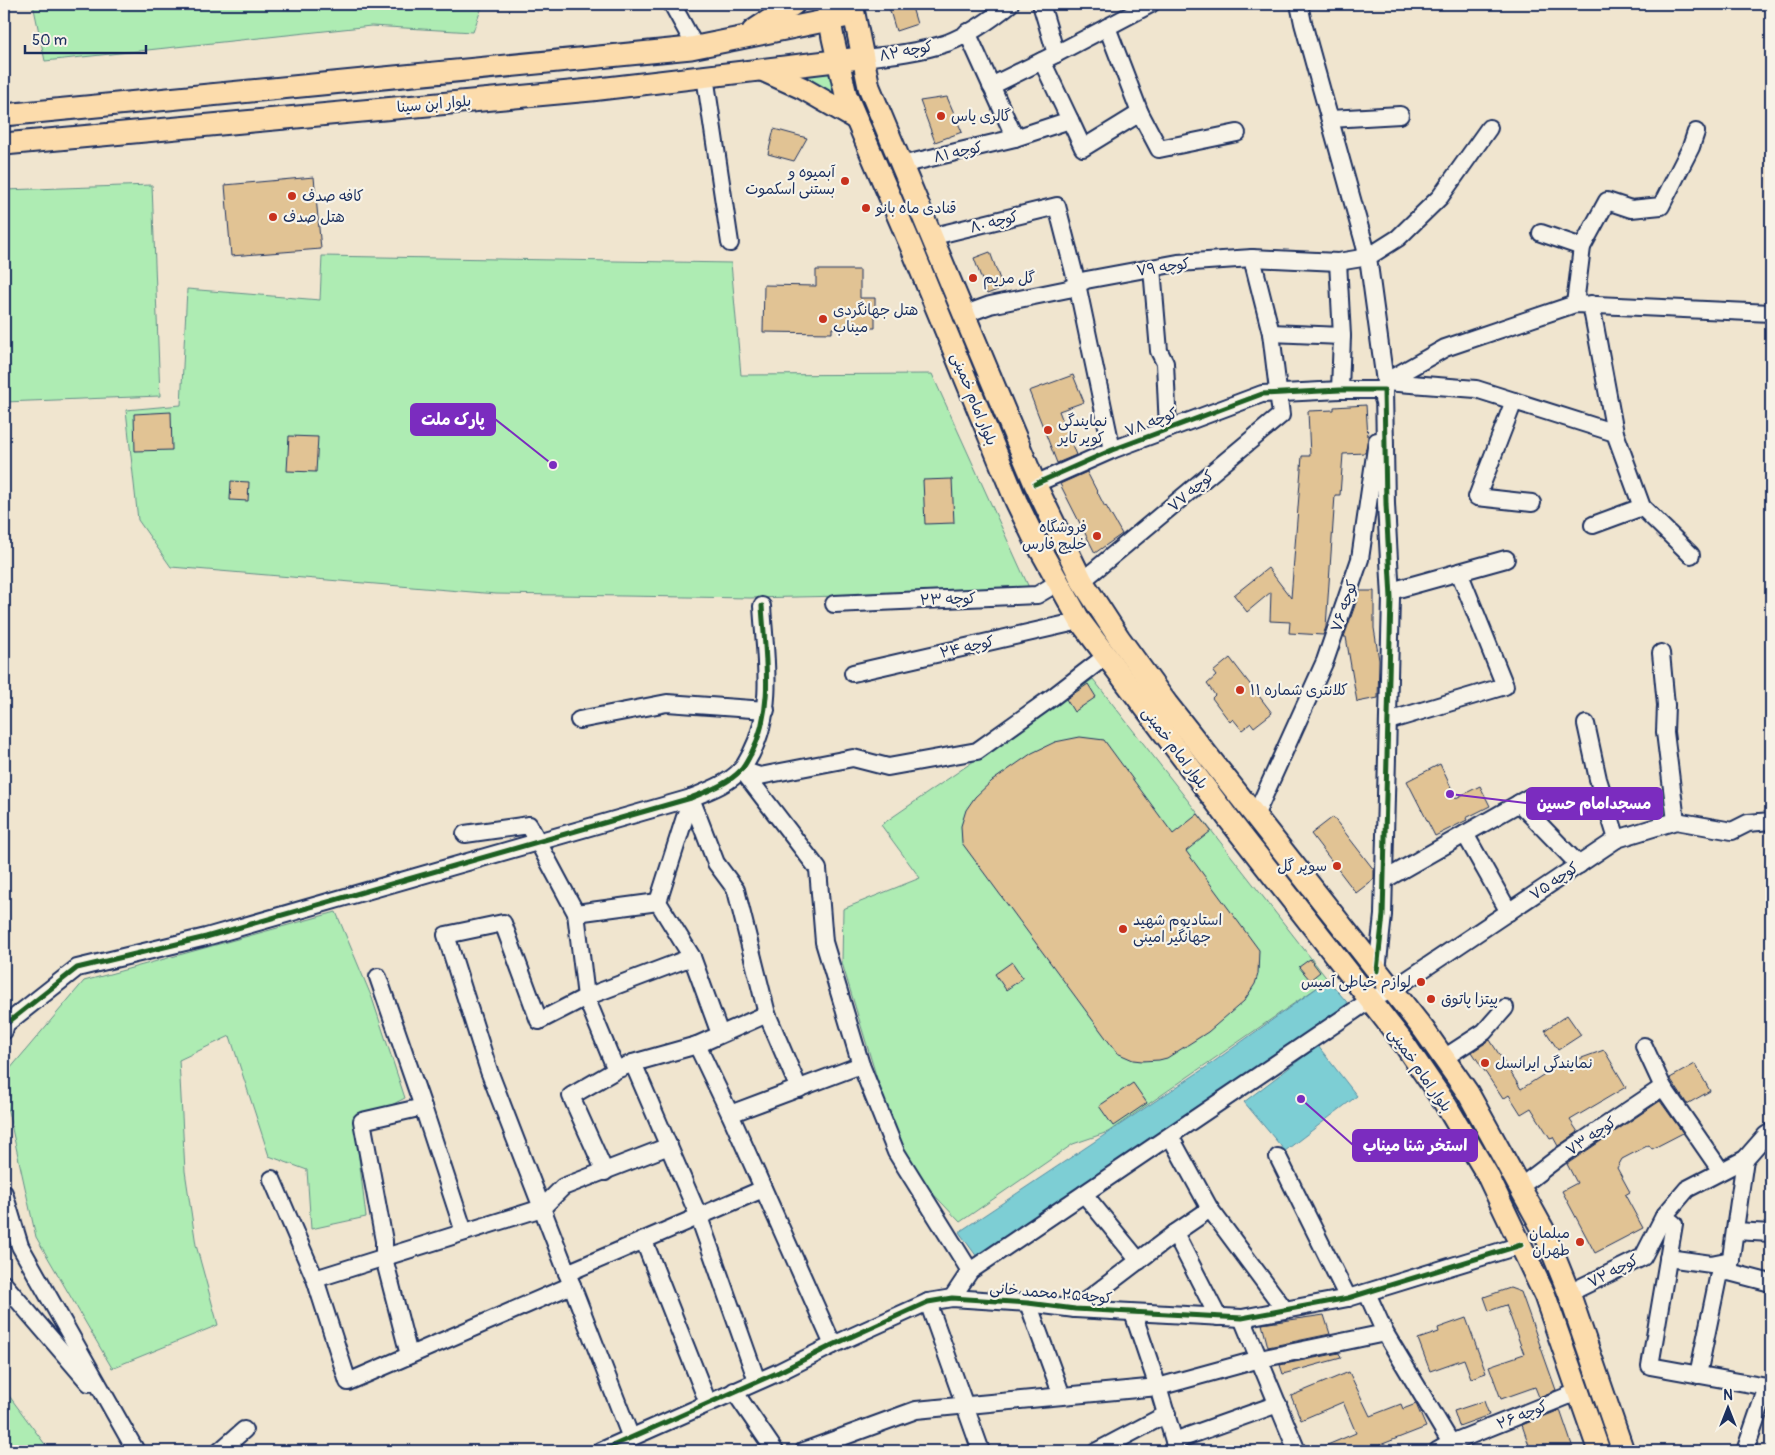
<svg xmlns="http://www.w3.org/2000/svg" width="1775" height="1455" font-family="Pangolin,'Playpen Sans Arabic',sans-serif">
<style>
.green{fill:#aeecb3;stroke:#648e88}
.water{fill:#7dced4;stroke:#568ea5}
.building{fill:#e1c394;stroke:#1b2f5e}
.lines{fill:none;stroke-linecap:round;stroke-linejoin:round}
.minor-casing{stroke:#1b2f5e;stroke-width:20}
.major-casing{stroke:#1b2f5e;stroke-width:25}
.minor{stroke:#f7f3e8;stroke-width:16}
.major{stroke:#fcdcac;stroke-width:21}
.cycleway-casing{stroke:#f7f3e8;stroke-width:8}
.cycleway{stroke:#1b5e20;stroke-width:5}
.poi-dot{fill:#c8321e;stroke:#f7f3e8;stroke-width:2}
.labels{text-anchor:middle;stroke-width:4.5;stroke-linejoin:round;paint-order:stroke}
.street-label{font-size:15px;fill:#1b2f5e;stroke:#f7f3e8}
.poi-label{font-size:15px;fill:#1b2f5e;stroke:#f7f3e8;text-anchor:start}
.leader{fill:none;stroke:#7b2cbf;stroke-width:2}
.callout-dot{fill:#7b2cbf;stroke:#f7f3e8;stroke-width:2}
.callout{fill:#7b2cbf;stroke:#7b2cbf;stroke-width:2}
.callout-label{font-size:16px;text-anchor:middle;font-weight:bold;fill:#fff}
</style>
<rect width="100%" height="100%" fill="#f0e5cf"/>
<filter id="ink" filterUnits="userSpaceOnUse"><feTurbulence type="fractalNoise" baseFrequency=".02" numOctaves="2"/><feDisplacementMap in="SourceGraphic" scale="10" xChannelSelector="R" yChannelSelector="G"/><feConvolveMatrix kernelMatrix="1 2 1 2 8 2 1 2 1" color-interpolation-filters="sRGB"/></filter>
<g filter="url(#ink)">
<g class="green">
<path d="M33,4H483L473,32L371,26L45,61Z"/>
<path d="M835,65L847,108L778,72Z"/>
<path d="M152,185L160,396L4,402V190Z"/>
<path d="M322,256L731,263L741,375L932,374L1031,592L750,598L496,594L171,567L138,520L126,410L181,405L187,289L320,300Z"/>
<path d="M1093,679L1328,980L1108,1132L1073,1144L960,1222L902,1161L842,963L843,909L920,878L881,825Z"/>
<path d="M336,912L372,998L405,1098L355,1124L366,1217L311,1229L307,1170L269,1156L230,1036L179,1060L185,1171L196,1245L218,1325L112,1368L36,1237L4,1093V1076L84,981Z"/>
<path d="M4,1389L50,1451H4Z"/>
</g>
<g class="water">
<path d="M1328,980L1351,1007L980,1261L959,1232L1205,1068Z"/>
<path d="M1318,1046L1357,1096L1285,1151L1244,1102Z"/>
</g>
<g class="building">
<path d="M888,4H911L917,24L896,31Z"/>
<path d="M947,97L962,132L935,142L920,101Z"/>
<path d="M774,129L807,138L794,161L768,154Z"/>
<path d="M314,177L321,249L231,256L225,185Z"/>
<path d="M990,252L1003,288L987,294L974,258Z"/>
<path d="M816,270H860V298H875V328H832V333L763,332L764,285L816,286Z"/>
<path d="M1073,375L1084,402L1059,411L1076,455L1057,463L1029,391Z"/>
<path d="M1366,405L1368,438L1365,453L1343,454L1340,495H1335L1326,627L1323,635L1289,633L1290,622L1270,621L1271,592L1247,612L1234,595L1268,568L1291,598L1302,456H1310L1308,411L1334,410V407Z"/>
<path d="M171,412L172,450L135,451L134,414Z"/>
<path d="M289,436L318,437L316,472L287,471Z"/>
<path d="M1087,472L1105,507L1106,506L1122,534L1095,553L1060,484Z"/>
<path d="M952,479L954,523L925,524L923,480Z"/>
<path d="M231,481L249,482L248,501L230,500Z"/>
<path d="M1360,591H1374V628L1379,660L1378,698L1357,702L1346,637H1344Z"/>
<path d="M1230,658L1272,713L1254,727L1251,723L1242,730L1233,719L1230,722L1212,698L1215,695L1207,684L1216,676L1213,672Z"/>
<path d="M1088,684L1096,697L1074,712L1066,699Z"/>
<path d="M1080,737L1104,740L1173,834L1198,814L1211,831L1186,851L1259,950L1258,974L1255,984L1244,1001L1208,1032L1167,1058L1159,1060L1142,1061L1133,1060L1117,1053L962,843L961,826L966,810L975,797L992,781L1032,753L1055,742Z"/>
<path d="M1440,764L1456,798L1480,786L1490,806L1466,818L1467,820L1435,836L1407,781Z"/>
<path d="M1333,817L1374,870V879L1356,893L1311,834Z"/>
<path d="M1310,959L1320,972L1310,980L1299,967Z"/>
<path d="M1012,962L1023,978L1006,990L995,974Z"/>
<path d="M1567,1015L1581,1035L1558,1050L1545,1030Z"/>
<path d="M1490,1040L1521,1089L1554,1068L1604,1050L1626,1087L1570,1120L1578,1132L1558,1146L1553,1137L1550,1138L1531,1108L1521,1114L1509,1095L1503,1099L1472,1052Z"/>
<path d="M1695,1064L1710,1091L1687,1104L1670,1078Z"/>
<path d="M1133,1083L1147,1103L1113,1126L1099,1106Z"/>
<path d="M1660,1101L1683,1133L1652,1149L1649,1145L1622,1159L1617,1168L1630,1192L1625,1195L1643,1228L1595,1253L1562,1191L1577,1183L1567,1164Z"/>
<path d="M1510,1288L1521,1292L1556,1390L1539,1397L1535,1387L1501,1399L1489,1366L1524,1354L1506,1305L1489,1311L1484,1297Z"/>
<path d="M1324,1315L1330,1334L1268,1347L1262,1324Z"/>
<path d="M1466,1318L1486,1373L1471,1378L1464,1359L1430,1371L1418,1339L1439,1332L1438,1328Z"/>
<path d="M1339,1353L1341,1358L1283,1374L1280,1365Z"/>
<path d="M1349,1372L1370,1416L1401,1404L1403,1409L1416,1404L1426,1427L1380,1445L1383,1451H1313L1356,1433L1343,1402L1301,1420L1291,1396Z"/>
<path d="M1484,1401L1489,1415L1459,1426L1454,1411Z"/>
<path d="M1560,1410L1574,1451H1531L1522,1425Z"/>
</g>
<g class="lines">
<defs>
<g id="minor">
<path d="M672,4L695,46"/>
<path d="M1107,27L1140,113L1159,149L1237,133"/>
<path d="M967,32L1015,138"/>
<path d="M1056,54L1151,4"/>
<path d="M863,58C891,55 920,52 947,43C968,35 993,18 1010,4"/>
<path d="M705,76L730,243"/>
<path d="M991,86L1056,54L1041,4"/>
<path d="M1330,119L1400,115"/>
<path d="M1070,120L1083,148L1140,113"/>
<path d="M1489,128L1440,197L1398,238L1368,257L1385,382L1476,389L1615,433L1591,304"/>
<path d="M901,165L1015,138L1070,120L1042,61"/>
<path d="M1541,233L1582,247"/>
<path d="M930,237L1057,206L1077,284L1112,450"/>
<path d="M1338,262L1342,336L1340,390"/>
<path d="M1152,268L1159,351L1165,363L1168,429"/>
<path d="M1575,304L1582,247L1607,201L1631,209L1661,206L1691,147L1696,132"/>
<path d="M963,315L990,305L1068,289L1086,280L1178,263L1252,258L1338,262L1368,257L1303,23L1299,4"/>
<path d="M1271,333L1342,336"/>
<path d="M1383,399L1385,382L1445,348L1575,304L1771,313"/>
<path d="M1514,401L1477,497L1532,503"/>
<path d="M1615,433L1642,507L1691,555"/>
<path d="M1035,484L1112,450L1262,394L1340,390H1384L1386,504L1391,598L1383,915L1377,971"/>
<path d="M1593,525L1642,507"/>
<path d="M1082,581L1281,415L1271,333L1252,258"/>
<path d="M1391,591L1506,559"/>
<path d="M834,604L1037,595L1059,582"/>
<path d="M1661,653L1666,705L1665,732L1676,821"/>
<path d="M853,673L1080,621"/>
<path d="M579,720L667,703L766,710"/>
<path d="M1388,721L1505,686L1459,572"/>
<path d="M742,770L818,869L824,942L861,1065L896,1152L970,1271"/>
<path d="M742,770L760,776L853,758L888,767L977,751L1054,696L1106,656"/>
<path d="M691,798L716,863L736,890L767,1014L799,1089"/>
<path d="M691,798L658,902L692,957L720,1034"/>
<path d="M1519,803L1579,865"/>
<path d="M1255,816L1325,661L1360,559L1377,441"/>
<path d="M465,834L529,825L576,913L586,997L616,1070"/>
<path d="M1465,834L1509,912"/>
<path d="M1617,839L1676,821L1732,831L1748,823L1771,821"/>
<path d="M1384,880L1530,797"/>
<path d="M576,913L658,902"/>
<path d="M378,977L423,1107"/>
<path d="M4,1031L6,1024L77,968L206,937L691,798C708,791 728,784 741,770C745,766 748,759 751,754C775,708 765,656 762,606"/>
<path d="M697,1045L730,1114L833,1345"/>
<path d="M1644,1046L1663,1087L1721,1171"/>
<path d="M1444,1058L1484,1032L1505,1008"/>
<path d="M633,1063L699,1217L757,1381"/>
<path d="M730,1114L861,1065"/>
<path d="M1170,1136L1210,1209L1285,1310"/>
<path d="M1278,1157L1348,1298"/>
<path d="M605,1172L571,1096L616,1070L633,1063L697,1045L767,1014"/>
<path d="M272,1179L315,1279L348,1382L572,1285"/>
<path d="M1520,1187L1559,1157L1663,1087"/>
<path d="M4,1193L20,1246L136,1451"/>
<path d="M1084,1194L1139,1261"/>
<path d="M1210,1209L1175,1233L1218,1317"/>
<path d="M1664,1216L1674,1224L1650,1366L1767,1387L1771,1391"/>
<path d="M1735,1231L1771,1233"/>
<path d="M644,1241L708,1403"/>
<path d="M1668,1258L1711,1264L1731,1260"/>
<path d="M1729,1272L1771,1283"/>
<path d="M567,1273L763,1189"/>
<path d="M315,1279L542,1208L563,1187L669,1146"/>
<path d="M4,1284L89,1383"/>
<path d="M1569,1293L1643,1257L1664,1216L1687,1189L1745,1159L1766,1135L1771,1132"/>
<path d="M952,1298L970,1271L1370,1000L1392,990L1617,839L1598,779L1586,724"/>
<path d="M928,1302L981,1451"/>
<path d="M1028,1303L1062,1396"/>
<path d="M1075,1309L1175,1233"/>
<path d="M1133,1313L1158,1387L1177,1451"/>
<path d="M1242,1318L1297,1451"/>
<path d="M1385,1333L1451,1443"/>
<path d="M409,1355L384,1258V1241L362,1121L423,1107L464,1232"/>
<path d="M1698,1375L1719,1273L1729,1272L1745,1159"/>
<path d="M734,1391L775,1451"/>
<path d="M631,1438L489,1071L446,935L503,923L539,1021L586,997L692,957"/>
<path d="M1174,1441L1278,1404"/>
<path d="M220,1451L244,1430"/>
<path d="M601,1451L779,1372L833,1345L928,1302L952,1298L1028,1303L1075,1309L1242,1318L1348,1298L1521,1245"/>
<path d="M804,1451L916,1410L1158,1387L1260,1359L1385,1333L1367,1293"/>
<path d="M1097,1451L1167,1414"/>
<path d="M1437,1451L1451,1443L1580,1391"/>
<path d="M1745,1451L1767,1387"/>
</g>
<g id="major">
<path d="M827,4L833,38L846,95L911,246L1016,501L1035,540L1080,621L1231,822L1403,1042L1446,1105L1487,1174L1545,1296L1599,1451"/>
<path d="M852,4L869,87L1035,484L1082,581L1119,638L1167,704L1424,1030L1468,1093L1544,1231L1569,1293L1623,1451"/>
<path d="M753,31L794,4"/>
<path d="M762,70L802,88L856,119"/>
<path d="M4,115L691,48L844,17"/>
<path d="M4,144L591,90L852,59"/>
</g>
</defs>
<use href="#minor" class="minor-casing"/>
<use href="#major" class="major-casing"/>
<use href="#minor" class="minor"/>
<use href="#major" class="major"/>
<defs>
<g id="cycleway">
<path d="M1035,484L1112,450L1262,394L1340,390H1384L1386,504L1391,598L1383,915L1377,971"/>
<path d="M4,1031L6,1024L77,968L206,937L691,798C708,791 728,784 741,770C745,766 748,759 751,754C775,708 765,656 762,606"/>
<path d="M601,1451L779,1372L833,1345L928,1302L952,1298L1028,1303L1075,1309L1242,1318L1348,1298L1521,1245"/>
</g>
</defs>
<use href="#cycleway" class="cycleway-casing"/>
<use href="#cycleway" class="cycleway"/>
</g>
</g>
<g class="poi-dot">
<circle cx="941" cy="116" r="5"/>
<circle cx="845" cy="181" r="5"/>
<circle cx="292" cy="196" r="5"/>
<circle cx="866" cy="208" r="5"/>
<circle cx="273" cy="217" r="5"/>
<circle cx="973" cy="278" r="5"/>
<circle cx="823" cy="319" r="5"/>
<circle cx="1048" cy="430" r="5"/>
<circle cx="1097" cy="536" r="5"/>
<circle cx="1240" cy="690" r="5"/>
<circle cx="1337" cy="866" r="5"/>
<circle cx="1123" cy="929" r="5"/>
<circle cx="1421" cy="982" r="5"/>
<circle cx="1431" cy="999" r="5"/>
<circle cx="1485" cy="1063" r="5"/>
<circle cx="1580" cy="1242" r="5"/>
</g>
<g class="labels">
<g class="street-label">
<text transform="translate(906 51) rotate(-11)" y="5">کوچه ۸۲</text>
<text transform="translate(434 104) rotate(-5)" y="5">بلوار ابن سینا</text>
<text transform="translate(958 152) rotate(-13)" y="5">کوچه ۸۱</text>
<text transform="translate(994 222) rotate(-14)" y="5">کوچه ۸۰</text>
<text transform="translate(1163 267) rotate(-8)" y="5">کوچه ۷۹</text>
<text transform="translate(974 399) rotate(68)" y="5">بلوار امام خمینی</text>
<text transform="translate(1151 422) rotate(-21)" y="5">کوچه ۷۸</text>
<text transform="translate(1191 491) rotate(-40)" y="5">کوچه ۷۷</text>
<text transform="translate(948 599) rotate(-2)" y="5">کوچه ۲۳</text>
<text transform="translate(1344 606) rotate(-71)" y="5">کوچه ۷۶</text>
<text transform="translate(967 647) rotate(-13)" y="5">کوچه ۲۴</text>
<text transform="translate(1175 748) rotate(53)" y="5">بلوار امام خمینی</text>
<text transform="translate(1554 881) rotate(-34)" y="5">کوچه ۷۵</text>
<text transform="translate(1420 1070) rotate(55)" y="5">بلوار امام خمینی</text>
<text transform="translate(1591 1136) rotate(-34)" y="5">کوچه ۷۳</text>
<text transform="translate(1613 1271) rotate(-27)" y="5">کوچه ۷۲</text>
<text transform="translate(1051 1293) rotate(5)" y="5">کوچه۲۵ محمد خانی</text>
<text transform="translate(1522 1415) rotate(-22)" y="5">کوچه ۲۶</text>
</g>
<g class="poi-label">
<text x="951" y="121">گالری یاس</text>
<text x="835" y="177" text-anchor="end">آبمیوه و<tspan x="835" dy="17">بستنی اسکموت</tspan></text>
<text x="302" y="201">کافه صدف</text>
<text x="876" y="213">قنادی ماه بانو</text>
<text x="283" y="222">هتل صدف</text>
<text x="983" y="283">گل مریم</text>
<text x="833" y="315">هتل جهانگردی<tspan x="833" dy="17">میناب</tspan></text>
<text x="1058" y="426">نمایندگی<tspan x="1058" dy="17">کویر تایر</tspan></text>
<text x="1087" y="532" text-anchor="end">فروشگاه<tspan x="1087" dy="17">خلیج فارس</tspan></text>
<text x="1250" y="695">کلانتری شماره ۱۱</text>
<text x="1327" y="871" text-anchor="end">سوپر گل</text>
<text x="1133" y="925">استادیوم شهید<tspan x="1133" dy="17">جهانگیر امینی</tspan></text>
<text x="1411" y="987" text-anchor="end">لوازم خیاطی آمیس</text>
<text x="1441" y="1004">پیتزا پاتوق</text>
<text x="1495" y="1068">نمایندگی ایرانسل</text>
<text x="1570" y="1238" text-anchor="end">مبلمان<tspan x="1570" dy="17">طهران</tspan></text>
</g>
</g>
<path class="leader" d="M553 465L495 419M1450 794L1527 803M1301 1099L1353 1145"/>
<g class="callout-dot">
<circle cx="553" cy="465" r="5"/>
<circle cx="1450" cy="794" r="5"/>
<circle cx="1301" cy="1099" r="5"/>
</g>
<g class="callout">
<rect x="411" y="404" width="84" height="31" rx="5"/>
<rect x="1527" y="788" width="135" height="31" rx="5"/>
<rect x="1353" y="1130" width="124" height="31" rx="5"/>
</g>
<g class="callout-label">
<text x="453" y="425">پارک ملت</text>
<text x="1594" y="809">مسجدامام حسین</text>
<text x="1415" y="1151">استخر شنا میناب</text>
</g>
<rect width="1775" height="1455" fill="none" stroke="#f7f3e8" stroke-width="20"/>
<rect x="10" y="10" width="1755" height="1435" fill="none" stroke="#1b2f5e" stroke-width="2" filter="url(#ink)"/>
<g transform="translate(1728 1408)" stroke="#f7f3e8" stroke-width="4" paint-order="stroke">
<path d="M0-4L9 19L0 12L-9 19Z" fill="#1b2f5e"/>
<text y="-8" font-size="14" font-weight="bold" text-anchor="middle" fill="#1b2f5e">N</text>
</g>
<path d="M25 45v8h121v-8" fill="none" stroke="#1b2f5e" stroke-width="2.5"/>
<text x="32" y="45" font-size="15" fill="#1b2f5e" stroke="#f7f3e8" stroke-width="4" paint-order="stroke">50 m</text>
</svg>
